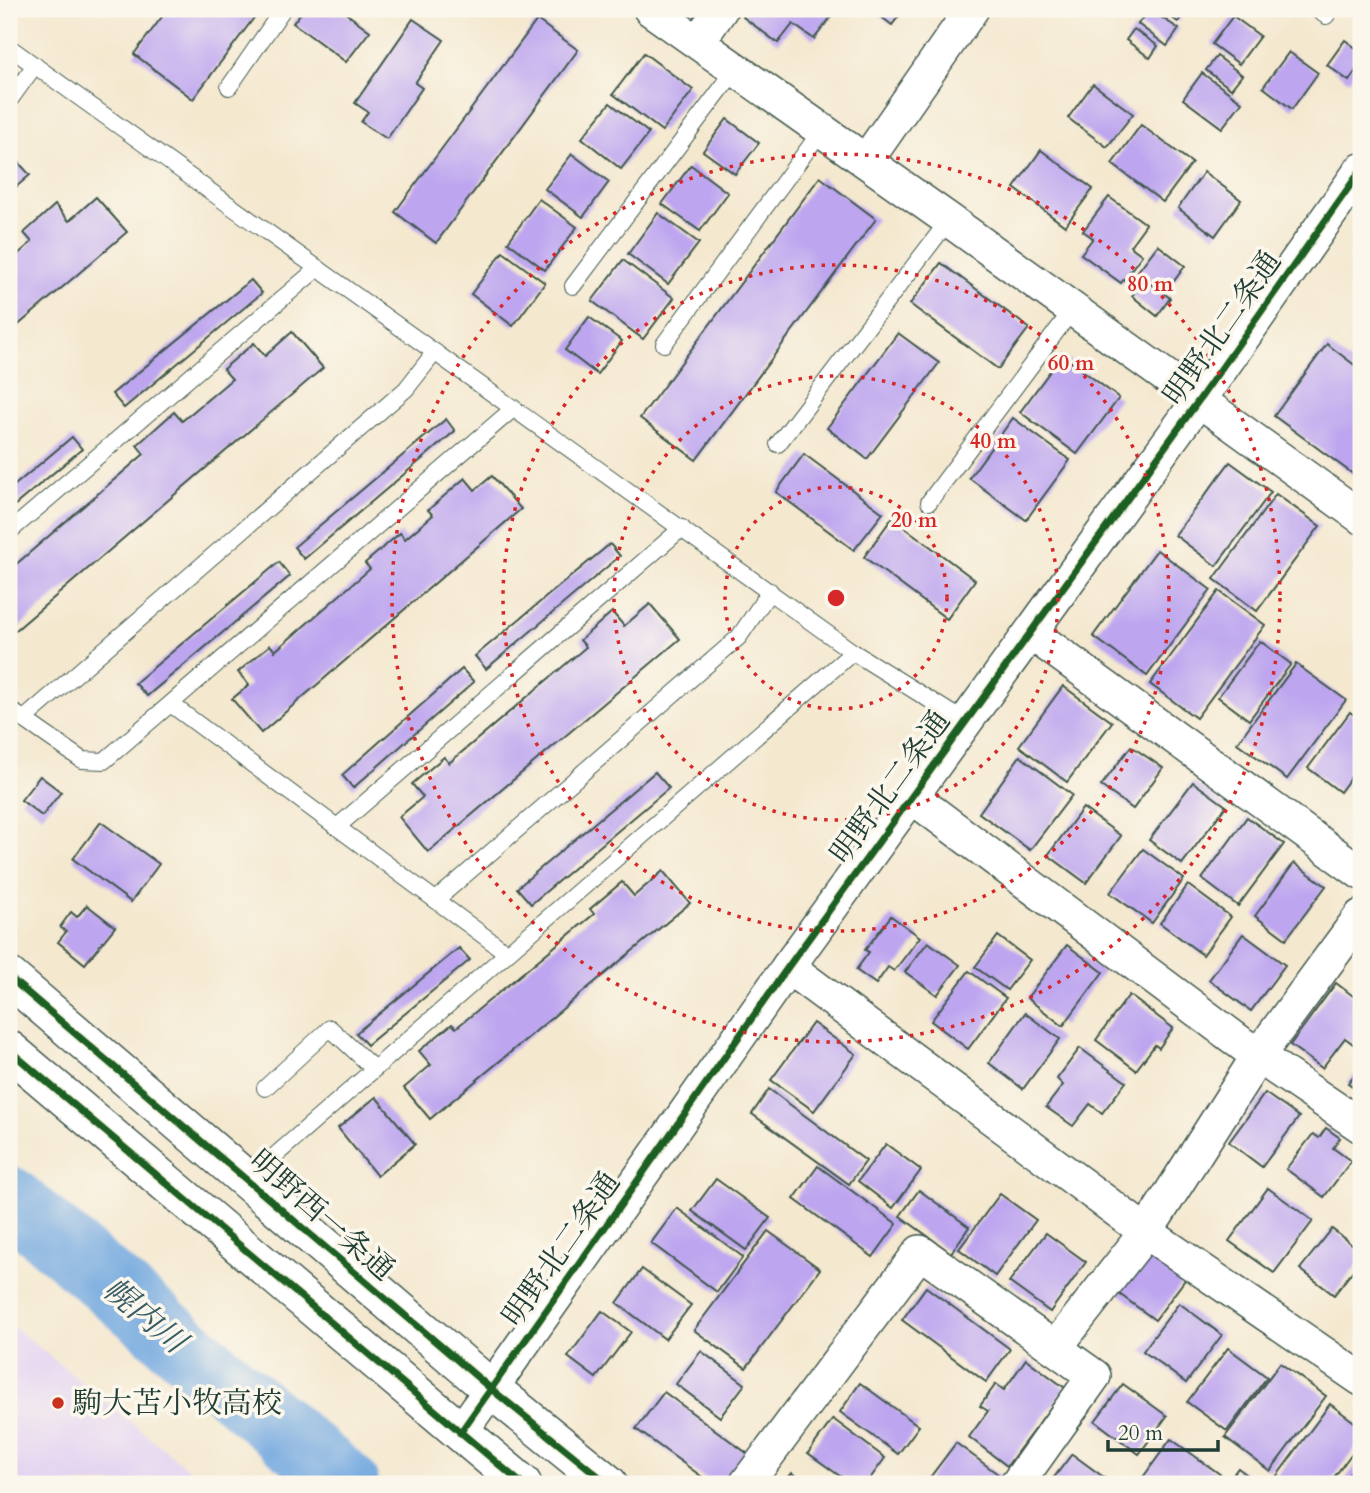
<svg xmlns="http://www.w3.org/2000/svg" width="1370" height="1493" font-family="Cardo,'Noto Serif JP',serif">
<style>
.built{fill:#e3d3f2}
.lines{fill:none;stroke-linecap:round;stroke-linejoin:round}
.river{stroke:#71a7df;stroke-width:66}
.building{fill:#bda6ef}
.service-casing{stroke:#3f574b;stroke-width:18}
.minor-casing{stroke:#3f574b;stroke-width:36}
.tertiary-casing{stroke:#3f574b;stroke-width:41}
.service{stroke:#fff;stroke-width:16}
.minor{stroke:#fff;stroke-width:33}
.tertiary{stroke:#fff;stroke-width:38}
.cycleway-casing{stroke:#fbf7ec;stroke-width:11}
.cycleway{stroke:#1b5e20;stroke-width:7}
.ring{fill:none;stroke:#d62828;stroke-width:3.5;stroke-dasharray:3.5 7}
.poi-dot{fill:#c8321e;stroke:#fbf7ec;stroke-width:2.5}
.labels{text-anchor:middle;stroke-width:7;stroke-linejoin:round;paint-order:stroke}
.street-label{font-size:30px;fill:#1f3d34;stroke:#fbf7ec}
.poi-label{font-size:30px;fill:#1f3d34;stroke:#fbf7ec;text-anchor:start}
.water-label{font-size:32px;font-style:italic;fill:#385d67;stroke:#fbf7ec}
.centre{fill:#d62828;stroke:#fbf7ec;stroke-width:3.5}
.ring-label{font-size:21px;text-anchor:middle;font-weight:bold;fill:#d62828;stroke:#fbf7ec;stroke-width:7;stroke-linejoin:round;paint-order:stroke}
</style>
<rect width="100%" height="100%" fill="#fbf7ec"/>
<filter id="ink" filterUnits="userSpaceOnUse"><feTurbulence type="fractalNoise" baseFrequency=".0143" numOctaves="2"/><feDisplacementMap in="SourceGraphic" scale="14" xChannelSelector="R" yChannelSelector="G"/><feConvolveMatrix kernelMatrix="1 2 1 2 8 2 1 2 1" color-interpolation-filters="sRGB"/></filter>
<filter id="wash" filterUnits="userSpaceOnUse"><feTurbulence type="fractalNoise" baseFrequency=".00686" numOctaves="4" result="noise"/><feDisplacementMap in="SourceGraphic" scale="28" xChannelSelector="R" yChannelSelector="G"/><feGaussianBlur stdDeviation="1.57" result="paint"/><feColorMatrix in="noise" values="0 0 0 0 0 0 0 0 0 0 0 0 0 0 0 0 0 1.4 0 .05"/><feComposite in="paint" operator="in"/></filter>
<g filter="url(#wash)">
<rect width="100%" height="100%" fill="#f4e8cf"/>
<path class="built" d="M9,1323L207,1484H9Z"/>
<g class="lines">
<path class="river" d="M9,1199L346,1484"/>
</g>
<g id="blocks">
<g class="building">
<path d="M168,9H247L256,15L193,99L134,54Z"/>
<path d="M304,9H340L370,31L346,62L293,23Z"/>
<path d="M749,9H837L814,39L793,24L778,43L743,17Z"/>
<path d="M871,9H904L892,25Z"/>
<path d="M1149,9L1179,29L1167,46L1138,24Z"/>
<path d="M1160,9H1187L1178,22Z"/>
<path d="M1233,16L1260,36L1239,64L1212,44Z"/>
<path d="M413,19L444,40L415,83L422,88L387,139L361,122L368,112L355,103Z"/>
<path d="M537,20L578,50L436,243L395,212Z"/>
<path d="M1134,29L1158,46L1150,58L1126,40Z"/>
<path d="M1345,40L1361,52V63L1349,81L1327,65Z"/>
<path d="M1289,52L1318,73L1292,109L1263,87Z"/>
<path d="M644,53L693,90L662,131L613,94Z"/>
<path d="M1217,56L1242,75L1231,89L1206,70Z"/>
<path d="M1202,73L1242,102L1222,128L1183,99Z"/>
<path d="M1093,84L1133,114L1107,147L1068,118Z"/>
<path d="M610,103L649,133L621,169L582,138Z"/>
<path d="M727,119L759,143L735,174L703,151Z"/>
<path d="M1141,125L1192,163L1163,202L1112,164Z"/>
<path d="M1041,150L1093,189L1065,226L1014,188Z"/>
<path d="M572,154L609,182L583,217L545,189Z"/>
<path d="M19,163L30,175L9,193V172Z"/>
<path d="M691,165L728,193L700,231L662,204Z"/>
<path d="M1204,172L1241,200L1215,236L1178,208Z"/>
<path d="M820,177L876,219L696,460L640,418Z"/>
<path d="M96,197L127,232L9,333V262L32,242L24,233L55,205L69,221Z"/>
<path d="M1109,197L1146,224L1130,246L1142,255L1121,283L1081,254L1093,238L1083,231Z"/>
<path d="M539,199L577,227L545,270L508,242Z"/>
<path d="M658,213L699,243L668,284L628,254Z"/>
<path d="M1158,245L1185,266L1166,292L1138,271Z"/>
<path d="M503,252L545,283L513,326L471,294Z"/>
<path d="M623,260L674,298L643,339L592,301Z"/>
<path d="M941,263L1029,328L998,369L910,304Z"/>
<path d="M1144,279L1170,298L1157,316L1132,296Z"/>
<path d="M251,280L262,293L124,408L112,394Z"/>
<path d="M589,317L622,341L597,374L565,350Z"/>
<path d="M292,332L323,368L9,636V560L14,566L144,454L137,445L174,412L182,421L232,379L223,369L254,343L265,356Z"/>
<path d="M898,333L939,363L867,459L827,428Z"/>
<path d="M1327,344L1361,370V480L1274,416Z"/>
<path d="M1062,355L1119,398L1077,454L1020,412Z"/>
<path d="M1013,418L1070,460L1026,520L969,478Z"/>
<path d="M446,419L455,431L304,559L294,547Z"/>
<path d="M72,437L82,449L9,510V490Z"/>
<path d="M804,454L883,513L854,550L776,492Z"/>
<path d="M1230,462L1271,492L1216,566L1175,535Z"/>
<path d="M492,476L521,509L261,733L232,699L249,685L238,672L270,645L275,651L370,569L365,563L400,533L405,539L433,515L428,510L465,478L475,490Z"/>
<path d="M1276,494L1320,526L1257,611L1214,579Z"/>
<path d="M892,518L975,580L947,619L864,557Z"/>
<path d="M610,544L620,556L486,669L475,656Z"/>
<path d="M1157,550L1211,590L1147,676L1093,636Z"/>
<path d="M279,562L290,576L147,696L135,683Z"/>
<path d="M1219,591L1265,625L1196,718L1150,684Z"/>
<path d="M650,604L680,639L428,852L399,817L423,797L412,784L444,757L449,763L586,647L580,640L612,612L624,626Z"/>
<path d="M1260,641L1291,664L1249,720L1218,697Z"/>
<path d="M1296,664L1346,700L1287,779L1237,743Z"/>
<path d="M462,669L474,682L353,788L342,775Z"/>
<path d="M1063,686L1112,722L1067,782L1019,746Z"/>
<path d="M1350,712L1361,720V763L1340,792L1308,768Z"/>
<path d="M1131,746L1163,768L1133,809L1101,786Z"/>
<path d="M1020,756L1072,795L1030,850L979,813Z"/>
<path d="M655,772L669,788L531,904L517,888Z"/>
<path d="M40,776L61,792L42,816L21,800Z"/>
<path d="M1193,782L1226,806L1182,864L1149,840Z"/>
<path d="M1083,808L1121,836L1086,883L1048,855Z"/>
<path d="M1247,817L1284,844L1238,906L1202,879Z"/>
<path d="M101,822L159,864L131,902L73,859Z"/>
<path d="M1143,849L1184,879L1152,923L1110,893Z"/>
<path d="M1294,863L1326,886L1286,939L1255,916Z"/>
<path d="M663,871L690,903L430,1119L404,1088L431,1065L419,1051L452,1024L456,1028L594,914L590,909L622,882L634,896Z"/>
<path d="M1188,885L1231,917L1203,955L1160,923Z"/>
<path d="M87,905L115,927L85,964L58,942L66,932L60,927L71,912L77,917Z"/>
<path d="M891,916L920,937L894,971L888,967L876,984L856,970L869,952L865,950Z"/>
<path d="M1243,934L1285,965L1251,1011L1209,980Z"/>
<path d="M998,936L1030,960L1007,990L975,967Z"/>
<path d="M928,942L960,965L937,995L905,972Z"/>
<path d="M1067,945L1103,972L1063,1026L1027,998Z"/>
<path d="M459,948L470,960L367,1045L356,1033Z"/>
<path d="M969,971L1006,998L968,1049L931,1021Z"/>
<path d="M1336,983L1361,1002V1050L1345,1038L1322,1068L1290,1045Z"/>
<path d="M1129,995L1173,1028L1159,1048L1155,1045L1136,1070L1096,1040Z"/>
<path d="M1025,1013L1060,1039L1023,1089L989,1063Z"/>
<path d="M813,1023L856,1054L814,1111L771,1080Z"/>
<path d="M1080,1048L1126,1082L1102,1113L1090,1104L1073,1126L1046,1107L1063,1085L1057,1079Z"/>
<path d="M1361,1066V1092L1348,1083Z"/>
<path d="M769,1089L866,1161L849,1184L752,1114Z"/>
<path d="M1265,1093L1299,1117L1262,1167L1229,1142Z"/>
<path d="M376,1097L415,1144L377,1176L338,1128Z"/>
<path d="M1326,1128L1340,1138L1333,1148L1351,1161L1324,1197L1286,1169L1313,1134L1319,1138Z"/>
<path d="M886,1144L921,1170L893,1208L858,1181Z"/>
<path d="M818,1166L897,1224L873,1257L794,1199Z"/>
<path d="M716,1179L770,1218L746,1250L692,1211Z"/>
<path d="M1268,1188L1313,1221L1274,1273L1229,1241Z"/>
<path d="M919,1190L969,1227L951,1253L900,1216Z"/>
<path d="M1000,1194L1036,1220L995,1276L959,1249Z"/>
<path d="M677,1208L743,1257L717,1292L651,1243Z"/>
<path d="M1332,1229L1361,1252V1260L1334,1295L1300,1269Z"/>
<path d="M768,1231L820,1269L746,1368L694,1330Z"/>
<path d="M1046,1233L1086,1262L1050,1312L1009,1282Z"/>
<path d="M1150,1250L1187,1277L1155,1320L1118,1293Z"/>
<path d="M642,1269L691,1305L665,1339L617,1303Z"/>
<path d="M926,1287L1010,1349L986,1382L902,1320Z"/>
<path d="M1179,1303L1222,1335L1186,1383L1143,1351Z"/>
<path d="M602,1311L631,1332L596,1378L568,1357Z"/>
<path d="M1228,1348L1267,1377L1227,1431L1187,1402Z"/>
<path d="M701,1351L745,1384L720,1417L676,1384Z"/>
<path d="M1026,1359L1065,1388L1007,1466L969,1437L988,1411L980,1406L996,1384L1004,1390Z"/>
<path d="M1280,1363L1326,1396L1270,1471L1225,1437Z"/>
<path d="M860,1383L919,1426L898,1454L840,1412Z"/>
<path d="M1123,1384L1167,1416L1139,1454L1095,1421Z"/>
<path d="M664,1392L748,1454L726,1484H712L636,1429Z"/>
<path d="M1330,1404L1361,1427V1441L1329,1484H1286L1276,1477Z"/>
<path d="M833,1419L885,1458L866,1484H851L808,1453Z"/>
<path d="M1171,1439L1221,1475L1214,1484H1146L1141,1480Z"/>
<path d="M956,1443L1006,1480L1002,1484H925Z"/>
<path d="M1072,1454L1113,1484H1049Z"/>
<path d="M1361,1458V1484H1342Z"/>
<path d="M1238,1468L1259,1484H1226Z"/>
<path d="M792,1473L807,1484H783Z"/>
</g>
</g>
</g>
<g filter="url(#ink)">
<use href="#blocks" fill-opacity="0" stroke="#3f574b" stroke-width="2"/>
<g class="lines">
<defs>
<g id="service">
<path d="M1316,9L1326,16L1331,9"/>
<path d="M9,47L853,652L965,722"/>
<path d="M229,87L283,9"/>
<path d="M9,101L35,65"/>
<path d="M573,286L736,69"/>
<path d="M664,344L822,130"/>
<path d="M778,444L949,220"/>
<path d="M929,502L1073,309"/>
<path d="M9,532L318,268"/>
<path d="M172,705L507,953"/>
<path d="M9,709L82,760L104,761L514,408"/>
<path d="M24,719L406,389L435,352"/>
<path d="M337,827L682,528"/>
<path d="M436,900L739,637L770,591"/>
<path d="M265,1088L330,1028L374,1069"/>
<path d="M247,1180L853,652"/>
</g>
<g id="minor">
<path d="M650,9L949,220L1361,517"/>
<path d="M698,42L721,9"/>
<path d="M866,161L972,9"/>
<path d="M1031,633L1361,873"/>
<path d="M911,796L1258,1056L1361,1126"/>
<path d="M788,967L1146,1232L1361,1379"/>
<path d="M1055,1348L1146,1232L1258,1056L1361,916"/>
<path d="M460,1433L788,967L1199,400L1361,170"/>
<path d="M746,1484L920,1252L1094,1376L1017,1484"/>
</g>
<g id="tertiary">
<path d="M9,977L490,1388L608,1484"/>
<path d="M9,1050L522,1484"/>
</g>
</defs>
<use href="#service" class="service-casing"/>
<use href="#minor" class="minor-casing"/>
<use href="#tertiary" class="tertiary-casing"/>
<use href="#service" class="service"/>
<use href="#minor" class="minor"/>
<use href="#tertiary" class="tertiary"/>
<defs>
<g id="cycleway">
<path d="M9,977L490,1388L608,1484"/>
<path d="M9,1050L522,1484"/>
<path d="M460,1433L788,967L1199,400L1361,170"/>
</g>
</defs>
<use href="#cycleway" class="cycleway-casing"/>
<use href="#cycleway" class="cycleway"/>
</g>
</g>
<g class="ring">
<circle cx="836" cy="598" r="111"/>
<circle cx="836" cy="598" r="222"/>
<circle cx="836" cy="598" r="333"/>
<circle cx="836" cy="598" r="444"/>
</g>
<circle class="poi-dot" cx="58" cy="1403" r="7"/>
<g class="labels">
<g class="street-label">
<text transform="translate(1222 328) rotate(-55)" y="10">明野北二条通</text>
<text transform="translate(890 787) rotate(-54)" y="10">明野北二条通</text>
<text transform="translate(322 1215) rotate(41)" y="10">明野西一条通</text>
<text transform="translate(561 1249) rotate(-55)" y="10">明野北二条通</text>
</g>
<g class="poi-label">
<text x="72" y="1413">駒大苫小牧高校</text>
</g>
<g class="water-label">
<text transform="translate(145 1315) rotate(40)" y="11">幌内川</text>
</g>
</g>
<circle cx="836" cy="598" r="10" class="centre"/>
<g class="ring-label">
<text x="1150" y="291">80 m</text>
<text x="1071" y="370">60 m</text>
<text x="993" y="448">40 m</text>
<text x="914" y="527">20 m</text>
</g>
<rect width="1370" height="1493" fill="none" stroke="#fbf7ec" stroke-width="35"/>
<path d="M1108 1440v10h110v-10" fill="none" stroke="#1f3d34" stroke-width="3.5"/>
<text x="1118" y="1440" font-size="21" fill="#1f3d34" stroke="#fbf7ec" stroke-width="5" paint-order="stroke">20 m</text>
</svg>
